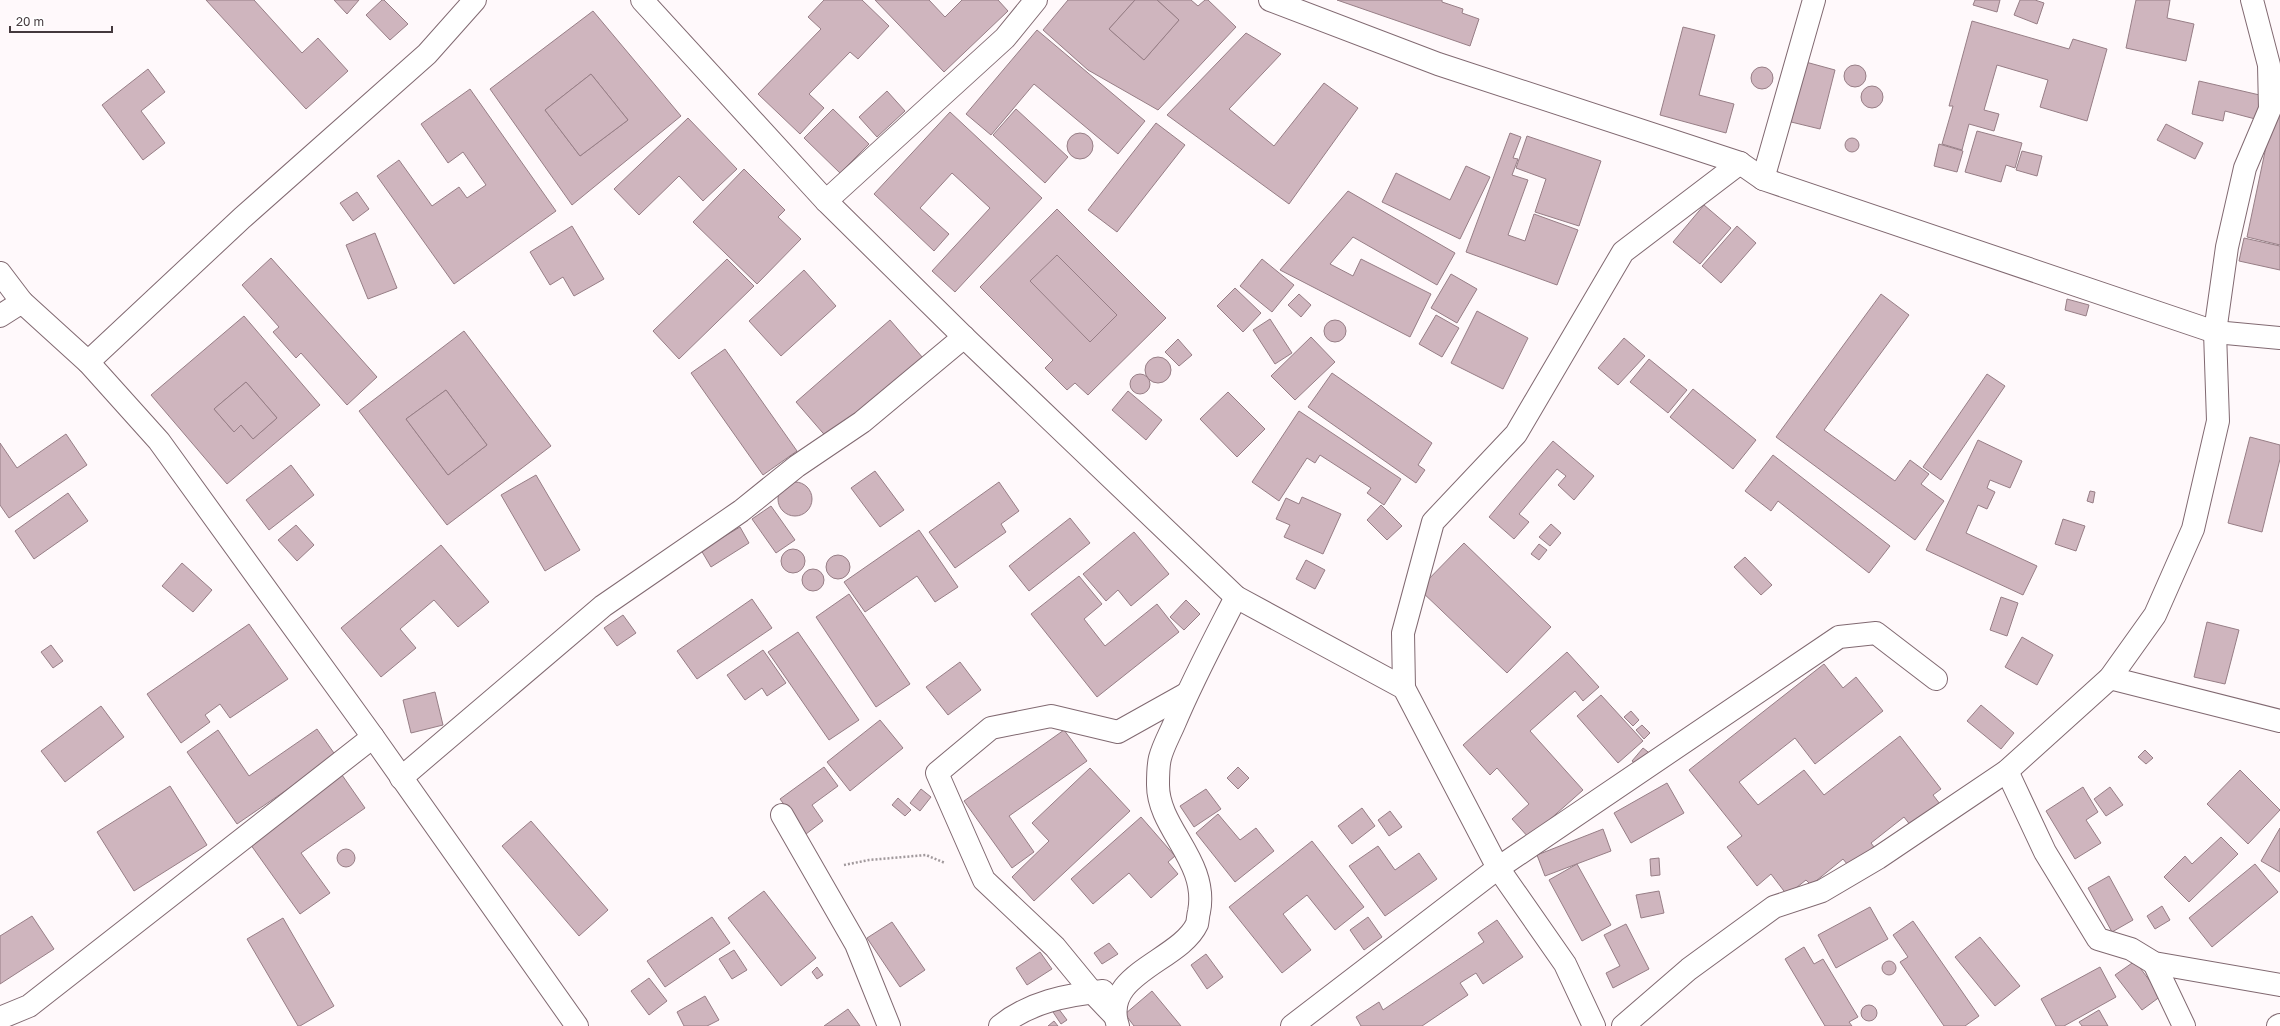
<svg xmlns="http://www.w3.org/2000/svg" width="2280" height="1026" font-family="'Golos Text',sans-serif">
<style>
.building{fill:#cfb5be;stroke:#977e86;fill-rule:evenodd}
.lines{fill:none;stroke-linecap:round;stroke-linejoin:round}
.minor-casing{stroke:#816971;stroke-width:24}
.path{stroke:#a1999c;stroke-width:2.5;stroke-dasharray:2 2;stroke-linecap:butt}
.minor{stroke:#fff;stroke-width:22}
</style>
<rect width="100%" height="100%" fill="#fff9fb"/>
<g class="building">
<path d="M206,0H254L302,53L318,38L348,71L306,109Z"/>
<path d="M334,0H359L347,14Z"/>
<path d="M382,0H384L408,24L390,40L366,15Z"/>
<path d="M824,0H862L889,26L858,59L850,52L809,94L824,108L800,134L758,94L821,29L808,17Z"/>
<path d="M875,0H929L945,17L962,0H998L1008,11L944,72Z"/>
<path d="M1068,0H1135L1109,29L1144,60L1179,20L1157,0H1191L1198,6L1205,0H1208L1236,27L1158,110L1088,70L1043,30Z"/>
<path d="M1135,0H1157L1179,20L1144,60L1109,29Z"/>
<path d="M1337,0H1442V2L1463,9L1462,13L1479,19L1470,46Z"/>
<path d="M1975,0H2000L1997,12L1973,5Z"/>
<path d="M2020,0H2035L2044,3L2037,24L2014,15Z"/>
<path d="M2136,0H2170L2167,18L2194,24L2186,61L2126,48Z"/>
<path d="M593,11L681,116L572,205L490,89ZM591,74L628,120L580,156L545,110Z"/>
<path d="M1972,21L2069,49L2073,39L2107,49L2087,121L2040,107L2048,80L1997,65L1984,110L1999,114L1994,131L1969,124L1962,150L1942,144L1953,106H1949Z"/>
<path d="M1683,27L1715,35L1699,95L1734,104L1726,133L1660,115Z"/>
<path d="M1037,30L1145,121L1118,154L1034,84L991,135L966,114Z"/>
<path d="M1246,33L1281,54L1229,109L1274,146L1324,83L1358,108L1289,204L1167,115Z"/>
<path d="M1802,61L1835,70L1820,129L1787,121Z"/>
<circle cx="1855" cy="76" r="11"/>
<circle cx="1762" cy="78" r="11"/>
<path d="M148,69L165,92L141,111L165,143L143,160L102,105Z"/>
<path d="M591,74L628,120L580,156L545,110Z"/>
<path d="M2199,81L2264,96L2259,120L2225,111L2223,121L2192,114Z"/>
<circle cx="1872" cy="97" r="11"/>
<path d="M470,89L556,211L454,284L377,176L399,160L432,206L459,187L467,198L486,185L463,152L448,163L421,124Z"/>
<path d="M887,91L905,111L877,137L859,117Z"/>
<path d="M2275,104L2280,105V245L2247,237Z"/>
<path d="M833,109L869,144L840,173L804,138Z"/>
<path d="M1016,109L1068,157L1045,183L993,135Z"/>
<path d="M950,112L1042,198L955,292L932,271L990,208L952,173L920,208L949,234L934,251L874,194Z"/>
<path d="M688,118L737,169L703,201L679,176L639,215L614,189Z"/>
<path d="M1156,123L1185,145L1117,232L1088,210Z"/>
<path d="M2166,124L2203,143L2195,159L2157,140Z"/>
<path d="M1977,131L2022,143L2015,168L2006,165L2001,182L1965,172Z"/>
<path d="M1510,133L1521,137L1513,158L1518,159L1512,175L1528,180L1508,235L1525,241L1534,214L1578,230L1557,285L1466,252Z"/>
<circle cx="1080" cy="146" r="13"/>
<path d="M1527,136L1601,161L1579,226L1535,212L1546,179L1516,168Z"/>
<circle cx="1852" cy="145" r="7"/>
<path d="M1939,144L1963,151L1957,172L1934,166Z"/>
<path d="M2022,151L2042,156L2037,176L2016,170Z"/>
<path d="M1466,166L1490,177L1460,239L1382,202L1396,173L1450,200Z"/>
<path d="M744,169L785,210L778,217L801,239L757,284L693,222Z"/>
<path d="M1348,191L1455,253L1437,285L1353,237L1330,264L1353,276L1361,259L1431,294L1410,337L1280,270Z"/>
<path d="M357,192L369,209L353,221L340,203Z"/>
<path d="M1704,205L1731,228L1700,264L1673,242Z"/>
<path d="M1057,209L1166,318L1088,395L1075,383L1067,390L1045,368L1053,360L980,287Z"/>
<path d="M572,226L604,279L574,296L563,277L550,285L530,252Z"/>
<path d="M1737,226L1756,243L1721,283L1702,266Z"/>
<path d="M375,233L397,288L368,299L346,245Z"/>
<path d="M2244,238L2280,246V270L2239,261Z"/>
<path d="M1057,255L1117,315L1090,342L1030,281Z"/>
<path d="M271,258L377,377L347,405L301,353L296,358L273,332L279,327L242,285Z"/>
<path d="M727,259L754,286L679,359L653,331Z"/>
<path d="M1262,259L1294,285L1272,312L1240,286Z"/>
<path d="M804,270L836,306L781,356L749,321Z"/>
<path d="M1451,274L1477,289L1457,323L1431,308Z"/>
<path d="M1235,288L1261,313L1243,332L1217,306Z"/>
<path d="M1299,294L1311,305L1301,317L1288,305Z"/>
<path d="M1881,294L1909,315L1824,430L1895,481L1910,460L1929,474L1921,484L1944,501L1915,540L1776,437Z"/>
<path d="M2067,299L2089,305L2086,316L2065,310Z"/>
<path d="M1477,311L1528,338L1503,389L1451,363Z"/>
<path d="M1436,315L1459,328L1442,357L1419,344Z"/>
<path d="M244,316L320,405L227,484L151,395ZM246,382L277,418L253,439L241,425L234,432L214,409Z"/>
<path d="M1270,319L1292,353L1275,364L1253,330Z"/>
<path d="M890,320L923,358L829,440L796,402Z"/>
<circle cx="1335" cy="331" r="11"/>
<path d="M464,331L551,446L447,525L359,411ZM446,390L487,445L448,475L406,419Z"/>
<path d="M1311,337L1335,362L1295,400L1271,376Z"/>
<path d="M1624,338L1645,356L1618,385L1598,368Z"/>
<path d="M1178,339L1192,355L1179,366L1165,352Z"/>
<path d="M725,349L797,451L763,475L691,373Z"/>
<circle cx="1158" cy="370" r="13"/>
<path d="M1649,359L1687,390L1668,413L1630,382Z"/>
<path d="M1332,373L1432,443L1418,465L1425,470L1416,483L1308,407Z"/>
<circle cx="1140" cy="384" r="10"/>
<path d="M1987,374L2005,386L1941,480L1923,467Z"/>
<path d="M246,382L277,418L253,439L241,425L234,432L214,409Z"/>
<path d="M1693,389L1756,440L1733,469L1670,417Z"/>
<path d="M446,390L487,445L448,475L406,419Z"/>
<path d="M1128,391L1162,420L1146,440L1112,410Z"/>
<path d="M1228,392L1265,429L1237,457L1200,419Z"/>
<path d="M1299,411L1401,479L1384,505L1367,493L1371,488L1320,455L1315,463L1307,458L1279,501L1252,482Z"/>
<path d="M66,434L87,465L9,518L0,505V443L17,468Z"/>
<path d="M2250,437L2280,445V459L2262,532L2228,523Z"/>
<path d="M1978,440L2022,461L2010,488L1990,480L1987,488L1995,492L1987,509L1978,505L1966,533L2037,566L2023,595L1926,550Z"/>
<path d="M1553,441L1594,476L1574,500L1558,485L1566,476L1557,469L1519,514L1529,522L1514,539L1489,517Z"/>
<path d="M1773,455L1890,546L1869,573L1778,501L1771,511L1745,491Z"/>
<path d="M291,465L314,495L269,530L246,500Z"/>
<path d="M875,471L904,510L880,527L851,488Z"/>
<path d="M536,475L580,550L545,571L501,495Z"/>
<path d="M999,482L1019,511L1001,524L1006,532L955,568L929,532Z"/>
<circle cx="795" cy="499" r="17"/>
<path d="M2090,491L2095,492L2093,503L2087,501Z"/>
<path d="M68,493L88,521L34,559L15,531Z"/>
<path d="M1302,497L1341,514L1323,554L1284,537L1290,525L1276,519L1286,498L1299,504Z"/>
<path d="M1381,505L1402,526L1387,540L1367,520Z"/>
<path d="M771,506L795,540L776,553L752,519Z"/>
<path d="M1070,518L1090,543L1029,591L1009,566Z"/>
<path d="M2063,519L2085,526L2076,551L2055,544Z"/>
<path d="M1551,524L1561,533L1550,546L1539,537Z"/>
<path d="M296,525L314,545L297,561L278,540Z"/>
<path d="M740,527L749,543L711,567L701,550Z"/>
<path d="M919,530L958,587L935,602L917,576L865,612L844,582Z"/>
<path d="M1134,532L1169,574L1131,606L1118,590L1106,601L1083,574Z"/>
<path d="M1464,543L1551,627L1507,673L1419,589Z"/>
<path d="M1539,544L1547,550L1539,560L1531,554Z"/>
<path d="M441,545L489,602L458,627L434,600L400,629L416,648L381,677L341,628Z"/>
<circle cx="793" cy="561" r="12"/>
<circle cx="838" cy="567" r="12"/>
<path d="M1745,557L1772,585L1761,595L1734,567Z"/>
<path d="M1306,560L1325,570L1315,589L1296,579Z"/>
<path d="M182,563L212,590L193,612L162,586Z"/>
<circle cx="813" cy="580" r="11"/>
<path d="M1079,576L1102,604L1084,619L1105,646L1157,604L1179,632L1097,697L1031,614Z"/>
<path d="M849,594L910,684L876,707L816,617Z"/>
<path d="M2001,597L2018,603L2007,636L1990,630Z"/>
<path d="M752,599L772,628L697,679L677,651Z"/>
<path d="M1186,600L1200,614L1184,630L1170,617Z"/>
<path d="M623,615L636,633L617,646L604,628Z"/>
<path d="M2207,622L2239,630L2225,684L2194,677Z"/>
<path d="M249,624L288,679L230,718L220,704L205,715L210,722L181,743L147,694Z"/>
<path d="M798,632L859,720L829,740L768,652Z"/>
<path d="M2022,637L2053,655L2037,685L2005,667Z"/>
<path d="M51,645L63,661L53,668L41,652Z"/>
<path d="M763,650L786,683L767,696L762,688L745,700L727,675Z"/>
<path d="M1567,652L1599,687L1583,701L1575,691L1530,731L1583,790L1529,838L1512,819L1529,804L1497,768L1490,775L1463,745Z"/>
<path d="M960,662L981,690L948,715L926,687Z"/>
<path d="M1824,664L1843,688L1856,677L1883,711L1815,764L1795,738L1739,782L1758,805L1804,770L1824,795L1900,736L1941,789L1933,795L1940,804L1911,826L1904,817L1871,843L1877,851L1852,870L1843,859L1811,885L1806,880L1787,895L1771,874L1757,886L1727,847L1742,836L1689,770Z"/>
<path d="M435,692L443,725L411,733L403,700Z"/>
<path d="M1601,695L1643,741L1618,763L1577,716Z"/>
<path d="M1981,705L2014,733L2001,749L1967,721Z"/>
<path d="M101,706L124,737L65,782L41,751Z"/>
<path d="M1631,711L1639,720L1633,726L1624,717Z"/>
<path d="M880,720L903,748L850,791L827,762Z"/>
<path d="M1642,725L1650,733L1644,739L1636,730Z"/>
<path d="M317,729L336,756L237,824L187,752L218,730L249,776Z"/>
<path d="M1064,730L1087,761L1009,816L1034,852L1012,868L964,801Z"/>
<path d="M1643,748L1652,755L1641,768L1632,761Z"/>
<path d="M2145,750L2153,758L2146,764L2138,757Z"/>
<path d="M824,767L838,786L812,805L823,821L806,834L780,799Z"/>
<path d="M1238,767L1249,778L1238,789L1227,778Z"/>
<path d="M1090,768L1130,811L1034,901L1012,877L1049,841L1032,823Z"/>
<path d="M2240,770L2280,810L2248,844L2207,804Z"/>
<path d="M342,775L365,808L301,853L330,893L300,914L248,841Z"/>
<path d="M1667,783L1684,813L1631,843L1614,813Z"/>
<path d="M170,786L207,845L134,891L97,832Z"/>
<path d="M2083,787L2098,812L2086,820L2101,843L2075,859L2046,811Z"/>
<path d="M2110,787L2123,805L2106,816L2094,799Z"/>
<path d="M921,789L931,797L920,811L910,803Z"/>
<path d="M1206,789L1221,809L1194,827L1180,806Z"/>
<path d="M898,798L911,810L905,816L892,805Z"/>
<path d="M1362,808L1375,826L1352,844L1338,826Z"/>
<path d="M1390,811L1402,827L1389,836L1378,820Z"/>
<path d="M1218,814L1240,840L1256,828L1274,851L1235,882L1196,833Z"/>
<path d="M1141,817L1175,856L1168,862L1178,874L1151,898L1129,873L1093,904L1071,879Z"/>
<path d="M531,821L608,910L579,936L502,846Z"/>
<path d="M2280,828V872L2261,861Z"/>
<path d="M1603,829L1611,851L1545,876L1537,855Z"/>
<path d="M2221,837L2238,854L2189,902L2164,877L2185,856L2192,864Z"/>
<path d="M1312,841L1364,907L1335,930L1307,895L1283,914L1311,950L1282,973L1229,907Z"/>
<path d="M1378,846L1395,870L1419,853L1437,879L1385,916L1349,866Z"/>
<circle cx="346" cy="858" r="9"/>
<path d="M1659,858L1660,875L1651,876L1650,859Z"/>
<path d="M1577,864L1611,925L1582,941L1549,880Z"/>
<path d="M2255,864L2278,892L2212,947L2189,918Z"/>
<path d="M2109,876L2133,920L2112,932L2088,888Z"/>
<path d="M764,891L816,958L781,986L728,918Z"/>
<path d="M1659,891L1664,913L1641,918L1636,895Z"/>
<path d="M2162,906L2170,920L2155,929L2147,916Z"/>
<path d="M1870,907L1888,939L1836,968L1818,935Z"/>
<path d="M32,916L54,949L0,984V936Z"/>
<path d="M712,917L730,943L665,987L647,961Z"/>
<path d="M1368,917L1382,937L1364,950L1350,930Z"/>
<path d="M283,918L334,1006L300,1026H298L247,939Z"/>
<path d="M1497,920L1523,957L1483,984L1476,973L1460,983L1468,995L1422,1026H1361L1356,1017L1379,1002L1383,1010L1484,942L1478,933Z"/>
<path d="M1913,921L1979,1016L1965,1026H1944L1900,962L1908,957L1893,935Z"/>
<path d="M892,922L925,970L900,987L867,938Z"/>
<path d="M1626,924L1649,969L1613,988L1606,973L1620,966L1604,935Z"/>
<path d="M1980,937L2020,986L1995,1006L1955,957Z"/>
<path d="M1109,943L1118,954L1102,964L1094,953Z"/>
<path d="M1804,947L1814,964L1823,959L1858,1017L1849,1022L1852,1026H1825L1785,959Z"/>
<path d="M734,950L747,970L732,979L719,959Z"/>
<path d="M1040,952L1052,969L1027,985L1016,968Z"/>
<path d="M1206,954L1223,977L1207,989L1191,965Z"/>
<circle cx="1889" cy="968" r="7"/>
<path d="M2135,961L2161,996L2142,1010L2115,975Z"/>
<path d="M817,967L823,975L817,979L812,972Z"/>
<path d="M2100,967L2116,997L2064,1026H2056L2041,999Z"/>
<path d="M649,978L667,1001L649,1015L631,991Z"/>
<path d="M1152,991L1181,1026H1134L1125,1014Z"/>
<path d="M705,996L719,1020L707,1026H684L677,1012Z"/>
<circle cx="1869" cy="1013" r="8"/>
<path d="M1058,1008L1067,1020L1061,1024L1053,1012Z"/>
<path d="M848,1009L860,1026H824Z"/>
<path d="M2099,1010L2108,1026H2082L2079,1022Z"/>
<path d="M1054,1021L1058,1026H1048Z"/>
</g>
<g class="lines">
<defs>
<g id="minor">
<path d="M642,0L826,201L964,337L1236,597L1404,688L1498,868L1565,964L1594,1026"/>
<path d="M1270,0L1438,64L1740,163L1763,179L2215,332L2280,338"/>
<path d="M1763,179L1814,0"/>
<path d="M826,201L1005,38L1036,0"/>
<path d="M0,273L22,302"/>
<path d="M0,316L22,302L88,362L242,218L427,54L475,0"/>
<path d="M88,362L159,441L373,737L577,1026"/>
<path d="M2110,678L2280,721"/>
<path d="M1404,688L1403,633L1433,522L1516,434L1623,252L1740,163"/>
<path d="M2007,771L2045,852L2098,939L2131,949L2154,963L2280,985"/>
<path d="M401,778L603,606L741,511L797,466L862,422L964,337"/>
<path d="M782,815L856,944L889,1026"/>
<path d="M2154,963L2184,1026"/>
<path d="M1114,1015L1092,992L1055,947L984,880L937,773L991,728L1051,716L1118,732L1186,694"/>
<path d="M0,1018L29,1006L373,737"/>
<path d="M1000,1026C1030,1002 1066,995 1103,991"/>
<path d="M1118,1026C1100,974 1180,961 1197,924C1198,920 1198,915 1199,912C1209,861 1158,829 1158,785C1158,777 1158,766 1160,758C1163,746 1170,734 1175,722C1193,679 1215,638 1236,597"/>
<path d="M1292,1026L1498,868L1839,637L1876,633L1936,679"/>
<path d="M1623,1026L1689,969L1774,907L1822,891L1878,858L2007,771L2110,678L2155,615L2193,529L2218,421L2215,332L2227,247L2245,168L2270,109L2269,65L2252,0"/>
<path d="M2278,1026L2280,1025"/>
</g>
</defs>
<use href="#minor" class="minor-casing"/>
<path class="path" d="M844,865L869,860L926,855L945,863"/>
<use href="#minor" class="minor"/>
</g>
<path d="M10 26v6h102v-6" fill="none" stroke="#44393d" stroke-width="2"/>
<text x="16" y="26" font-size="12" fill="#44393d" stroke="#ffffff" stroke-width="3" paint-order="stroke">20 m</text>
</svg>
